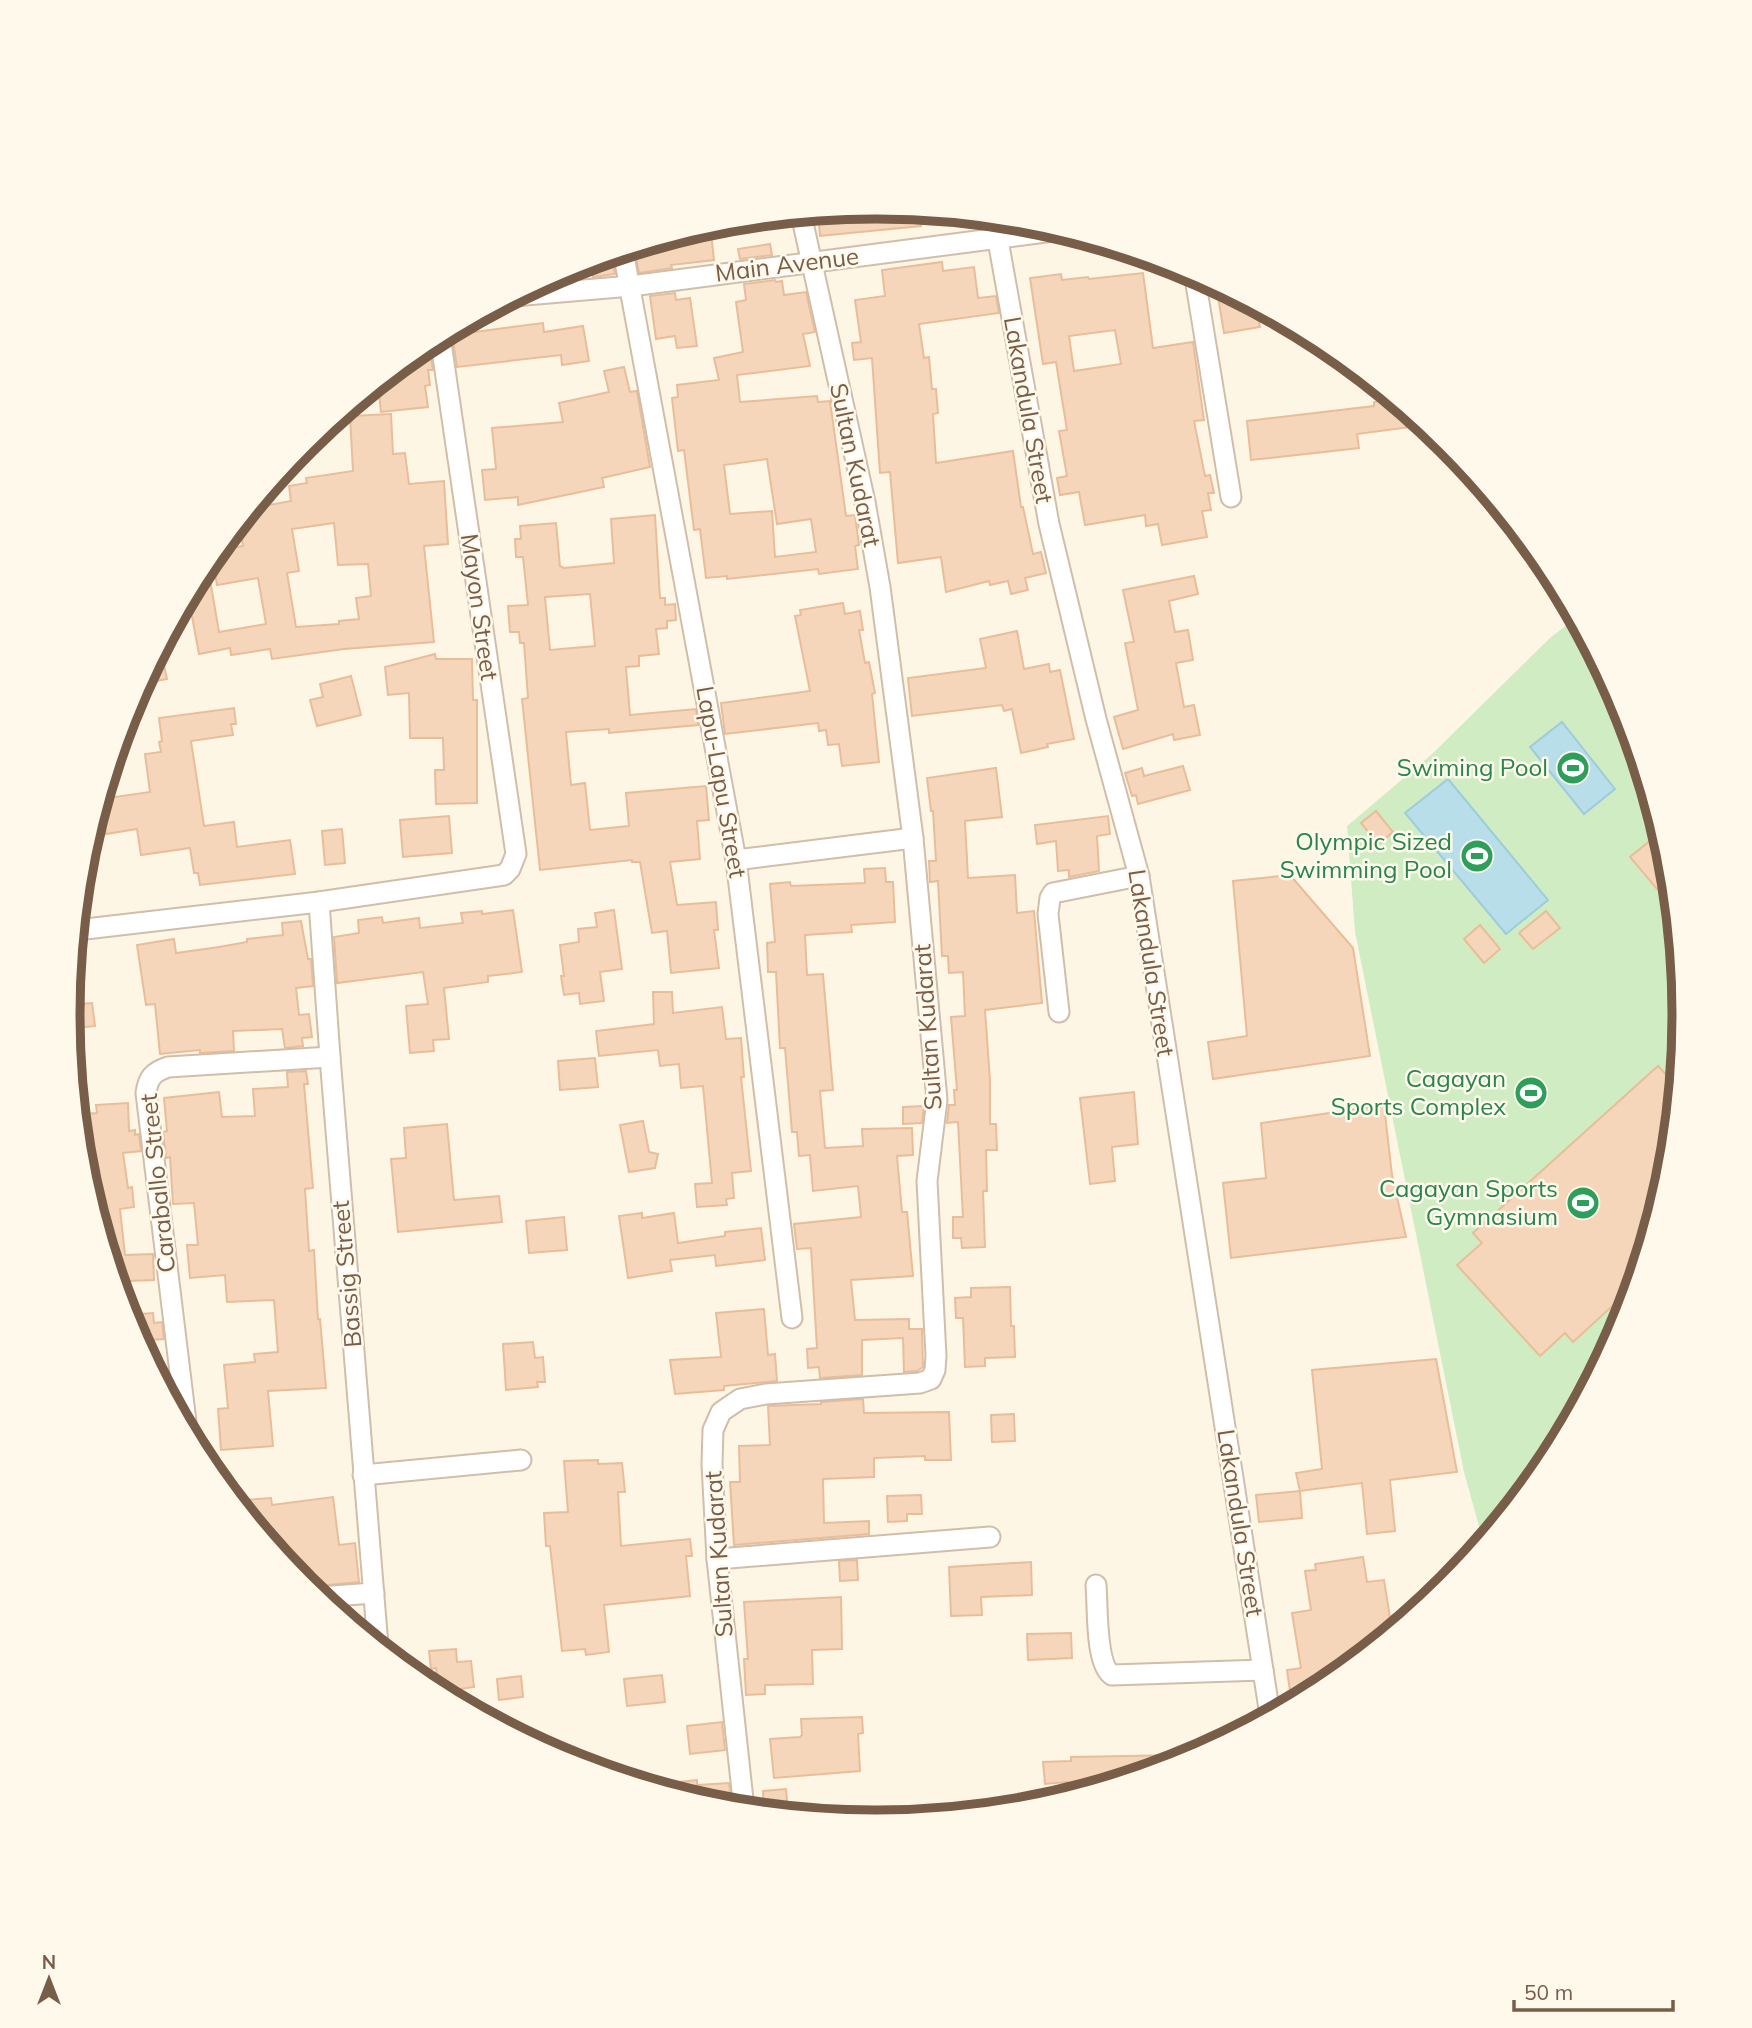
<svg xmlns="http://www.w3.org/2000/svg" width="1752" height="2028" font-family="Mulish,sans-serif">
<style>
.green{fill:#d0ecc2}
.water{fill:#b8dee9;stroke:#9dcddb;stroke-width:2}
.building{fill:#f5d6ba;stroke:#e9bd9a;stroke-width:2;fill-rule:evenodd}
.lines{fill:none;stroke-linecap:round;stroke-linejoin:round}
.street-casing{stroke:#d0beaa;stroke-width:23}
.street{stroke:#fff;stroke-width:19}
.labels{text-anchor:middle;stroke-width:5;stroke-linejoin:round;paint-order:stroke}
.street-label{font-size:24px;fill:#785d48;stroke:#fff9ec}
.leisure-label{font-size:24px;fill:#27864d;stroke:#fff9ec;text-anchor:end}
.rim{fill:none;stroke:#785d48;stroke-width:9}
</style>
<rect width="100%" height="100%" fill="#fef6e5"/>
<path class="green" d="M1576,618L1622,705L1668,857L1684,1014L1668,1172L1622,1323L1547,1463L1483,1541L1464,1472L1355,932L1347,826L1431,755L1551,637Z"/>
<g class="water">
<path d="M1562,722L1615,789L1584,814L1530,747Z"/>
<path d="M1448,779L1548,900L1506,934L1405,813Z"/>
</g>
<g class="building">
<path d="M876,206L919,210L921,226L820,236L818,212Z"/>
<path d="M710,224L714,260L671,265L672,268L639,273L634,247Z"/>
<path d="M770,244L772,255L740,259L738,249Z"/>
<path d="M611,254L615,274L593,277L591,261Z"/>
<path d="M942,262L943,271L974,267L978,298L996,296L999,313L919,324L924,358L929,357L932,389H936L938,413L933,414L936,463L1013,451L1021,507H1023L1033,554L1041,552L1046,573L1025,578L1028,590L1011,594L1008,581L990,585L989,581L946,592L941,557L898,563L890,472L880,473L872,358L854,360L852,343L861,342L855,300L885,296L882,270Z"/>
<path d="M1143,273L1153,348L1193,342L1204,420L1194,421L1205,476L1210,475L1214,493H1208L1211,510L1202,511L1207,537L1162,545L1158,524L1146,526L1145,515L1085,525L1079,492L1060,495L1057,478L1067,476L1059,431L1067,430L1056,362L1043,364L1030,278L1061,274L1062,280L1088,277L1089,279ZM1115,330L1121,364L1074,371L1069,336Z"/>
<path d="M775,280L776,282L782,281L784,295L806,292L815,332L803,334L810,366L737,375L740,402L817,396L818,402L830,401L846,516L855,515L859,545L855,546L858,569L819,574L818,569L727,579V576L706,578L700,529L694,530L684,450L678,451L672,398L678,397L677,385L719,380L714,358L743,352L736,302L746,300L744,284ZM767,459L777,524L811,519L816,552L775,557L772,511L730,514L724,465Z"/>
<path d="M1216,284L1256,306L1260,327L1224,333Z"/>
<path d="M675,293L676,300L690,298L697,346L677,348L675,336L656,339L650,296Z"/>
<path d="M543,323L544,332L583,326L589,361L562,365L561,355L457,367L452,335Z"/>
<path d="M428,342L433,370H428L430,385L425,386L428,407L381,412L378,383Z"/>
<path d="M624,367L630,392L637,391L650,467L602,478L604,487L518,505V497L485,500L482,470L496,469L492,428L563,422L559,403L609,392L604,371Z"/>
<path d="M1394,399L1425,425L1357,434L1359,448L1251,460L1247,421L1374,406V402Z"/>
<path d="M391,414L393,454L405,453L409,484L444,481L448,544L424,546L434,642L344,649L272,659L270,649L231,655L230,648L199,654L188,595L205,565L207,562L219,632L266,624L258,578L217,585L212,556L216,550L243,546L239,523L252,508L291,501L289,486L307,483L306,478L353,471L350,416ZM334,523L338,565L368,564L371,596L356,598L359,619L339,621V624L296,627L287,573L299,571L292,529Z"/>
<path d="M655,515L660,598H665V605L675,604L676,620L667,621V628L656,629L659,654L639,656V666L626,667L630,715L696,709L698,725L609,733V729L566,732L571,785L585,783L590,830L629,826L626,793L706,786L709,820L697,821L700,859L670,862L677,905L716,902L718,930H714L719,968L671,973L667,931L652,933L640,862H632V860L540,870L522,699L528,698L524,643H520L519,632H510L508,606L528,605L523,557H516L515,539H521L520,526L556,523L560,566L564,568L614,563L611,519ZM590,594L595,646L550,650L545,597Z"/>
<path d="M1194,576L1198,594L1169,601L1175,632L1188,630L1193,660L1176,663L1184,707L1194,705L1200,735L1174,740L1173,734L1123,749L1114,717L1138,710L1125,643L1134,642L1123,590Z"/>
<path d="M843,603L845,614L860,611L863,630H859L865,663L869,662L875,693L872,694L879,762L842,766L839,744L828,745L826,730L819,731L818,723L725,734L721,703L810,691L795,616L801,615L800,610Z"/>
<path d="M1017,631L1024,669L1049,664L1050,672L1060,670L1074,739L1047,744L1048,747L1021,753L1012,709L1004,711L1002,705L912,716L908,678L986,668L980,639Z"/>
<path d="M160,647L167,679L141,684Z"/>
<path d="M435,654L436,659H472L473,700H477V803L436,804L435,770H444L443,738H410L409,693L388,695L385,667Z"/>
<path d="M351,676L361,715L317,726L310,700L323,697L320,684Z"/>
<path d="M234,708L236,724H231L233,735L191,741L204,826L234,822L237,847L290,840L295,874L200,885L198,873H194L190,848L141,855L137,829L106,834L101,799L150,792L145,754L161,752L159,742L162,741L159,718Z"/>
<path d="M1183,766L1190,790L1138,804L1136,795L1132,796L1125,773L1142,768L1144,776Z"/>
<path d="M996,768L1002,817L965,821L968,878L1015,875L1017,913L1034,911L1042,1003L985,1010L990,1080V1124H996L997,1150H986L987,1191H983L985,1247L962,1248L961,1238H953V1217H963L958,1122L947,1123L949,1105H955L954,1090H957L951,1017L965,1016L963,972L949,973L948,956H942L938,881L930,882L929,861H936L933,811H931L927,778Z"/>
<path d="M1376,811L1393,832L1378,844L1361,823Z"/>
<path d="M449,816L452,853L403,857L400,820Z"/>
<path d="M1108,816L1110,834L1097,836L1099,871L1069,877V870L1058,871L1056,841L1037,844L1035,825Z"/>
<path d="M342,829L345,863L325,865L322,831Z"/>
<path d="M1656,836L1665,847L1668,857L1673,908L1630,857Z"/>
<path d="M885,868L886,882H893L895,922L851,925L852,932L805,935L807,975L823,974L833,1090L820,1091L825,1148L863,1146L862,1129L912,1128L913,1155L897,1156L902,1212H907L913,1276L851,1280L855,1320L909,1319V1329H922L923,1367L917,1371L904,1372L903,1338L862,1340V1375L820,1378L819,1367L808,1368L807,1349L817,1348L811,1248L797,1249L794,1224L861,1217L858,1186L813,1191L810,1155L799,1156L797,1132H792L785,1048H780L776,972H768L767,943L775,942L770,884L790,882L791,886L865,883L864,869Z"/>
<path d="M1290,875L1353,948L1370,1056L1213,1079L1208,1042L1247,1036L1233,881Z"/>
<path d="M513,910L522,972L488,976V982L444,988L449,1039L433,1040L434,1051L410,1053L406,1006L428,1004L423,972L337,983L334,937L359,933L358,920L382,917L383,923L419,918L420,928L463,923L461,913L482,911V914Z"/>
<path d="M614,910L622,969L600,972L604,1001L580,1004L579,993L564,995L561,976H564L560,945L579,942L578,929L597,927L595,913Z"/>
<path d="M1546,911L1560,928L1533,949L1519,933Z"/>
<path d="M301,921L308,959H311L313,986L296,988L299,1015L309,1014L312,1037L302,1038L303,1046L285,1048L282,1029L233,1031L234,1051L200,1053V1050L160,1054L155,1004L146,1005L137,945L174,939L176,953L219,947L247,942V939L283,935L282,923Z"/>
<path d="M1480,925L1500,949L1484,963L1464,939Z"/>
<path d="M653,992H672L673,1013L722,1007L726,1039L741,1038L744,1077H741L751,1171L732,1173L734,1198L726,1199L727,1205L697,1207L695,1184L712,1183L703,1086L681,1088L679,1064L660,1066L658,1050L599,1056L596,1031L654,1024Z"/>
<path d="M92,1003L95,1026L70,1029L69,1005Z"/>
<path d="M595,1058L598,1087L560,1090L558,1061Z"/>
<path d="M1658,1066L1677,1086L1668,1172L1633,1287L1573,1342L1565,1333L1540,1356L1457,1265L1482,1243L1473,1233Z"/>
<path d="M306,1071L308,1084H304L313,1188L305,1189L309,1251L314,1250L318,1319H320L326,1388L268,1391L273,1446L221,1450L218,1409L228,1408L224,1365L255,1362L254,1354L278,1352L274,1300L227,1302L225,1275L190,1278L187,1245H198L194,1203L173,1204L170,1157L166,1158L163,1132L167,1131L164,1098L219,1092L222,1117L255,1116L253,1089L288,1087L287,1072Z"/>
<path d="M1134,1092L1138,1144L1112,1147L1115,1181L1090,1184L1080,1098Z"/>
<path d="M128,1103L129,1131L135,1130V1135L139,1134L141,1151L123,1153L128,1188L132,1187L134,1207L120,1209L125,1255L153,1254L154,1280L128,1281V1289L120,1291L97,1216L96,1184H88L82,1114L97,1113L96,1105Z"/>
<path d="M1384,1105L1392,1175L1406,1237L1231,1258L1223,1183L1266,1178L1261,1123Z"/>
<path d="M924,1106L922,1123L903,1124V1107Z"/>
<path d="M643,1121L649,1152L658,1154L655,1168L629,1172L620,1125Z"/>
<path d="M447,1124L454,1200L499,1196L502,1222L398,1232L391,1159L406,1158L404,1128Z"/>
<path d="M642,1213V1218L674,1213L678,1243L725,1236V1232L761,1228L765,1260L716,1266L715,1255L670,1260L672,1271L628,1278L619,1216Z"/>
<path d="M564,1217L567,1250L529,1253L526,1221Z"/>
<path d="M1010,1287L1011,1326H1014L1015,1357L985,1358V1366L965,1367L963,1318H956L955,1298L971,1297V1288Z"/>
<path d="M764,1309L768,1355L775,1354L777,1381L724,1386V1390L675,1394L670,1360L721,1357L716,1313Z"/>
<path d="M153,1313L154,1323L162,1322L164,1339L139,1341L127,1315Z"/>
<path d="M533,1342L535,1358L543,1357L545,1382H537L538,1387L506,1390L503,1344Z"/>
<path d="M1436,1359L1457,1472L1390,1480L1395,1531L1367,1534L1362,1483L1300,1491L1296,1473L1322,1469L1312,1370Z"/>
<path d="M863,1399L864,1413L949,1412L951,1460H925V1456L874,1458V1477L823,1479L824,1523L869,1521V1534L734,1545L730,1482H740L739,1446L770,1445L768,1406L821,1404V1402Z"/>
<path d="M1014,1414L1015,1441L992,1442L991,1415Z"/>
<path d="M598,1460V1464L622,1463L625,1492H618L621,1546L690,1539L692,1556H686L690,1596L604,1605L609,1652L586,1655L585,1649L562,1651L550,1546H546L544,1513L568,1512L564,1461Z"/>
<path d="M1300,1491L1302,1518L1259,1522L1256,1495Z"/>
<path d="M921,1495L922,1514H907V1521L888,1522L887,1496Z"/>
<path d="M333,1497L339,1545L355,1543L359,1582L307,1587L248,1516L246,1500L271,1498L272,1505Z"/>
<path d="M1363,1557L1367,1582L1384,1580L1392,1630L1324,1686L1296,1701L1294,1690L1290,1691L1287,1670L1301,1668L1292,1613L1311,1610L1305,1571L1316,1570L1315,1564Z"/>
<path d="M857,1560L858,1580L840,1581L839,1561Z"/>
<path d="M1031,1562L1032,1595L981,1597L982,1615L951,1616L949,1567Z"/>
<path d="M841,1597L842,1649L812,1650L813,1684L765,1685V1694L746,1695L744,1659H748L744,1602Z"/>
<path d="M1071,1633L1072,1658L1028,1660L1027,1634Z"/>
<path d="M456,1649L457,1662L471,1661L474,1687L460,1689L462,1704L439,1692L436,1668L431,1669L429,1651Z"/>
<path d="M662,1675L665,1702L627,1706L624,1679Z"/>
<path d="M521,1676L523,1697L499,1700L497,1679Z"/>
<path d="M862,1717L863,1733L858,1734L860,1771L774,1778L770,1739L800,1737L802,1735L801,1719Z"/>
<path d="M722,1722L725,1750L690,1754L687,1726Z"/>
<path d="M1183,1755L1184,1761L1067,1796V1782L1045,1784L1043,1762L1071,1761V1757Z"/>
<path d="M697,1780V1785L729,1783L732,1807L718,1806L649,1785Z"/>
<path d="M786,1789L788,1813L764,1811L763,1791Z"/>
</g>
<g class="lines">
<defs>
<g id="street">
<path d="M994,218L1049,524L1096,719L1139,876L1270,1715"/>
<path d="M623,251L736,860L792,1318"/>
<path d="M1194,272L1231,497"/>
<path d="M514,296L631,286L1061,230"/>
<path d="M736,860L913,838"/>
<path d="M319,902L330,1057L378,1646"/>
<path d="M77,930L319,902L504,875L510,869L516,854L440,336"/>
<path d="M1059,1012L1048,914L1050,898L1053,893L1139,876"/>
<path d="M187,1430L146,1093C148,1078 153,1072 168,1067L330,1057"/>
<path d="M363,1475L521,1460"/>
<path d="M717,1559L990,1537"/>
<path d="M1096,1585C1098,1606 1095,1664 1112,1675L1263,1670"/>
<path d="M319,1597L374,1593"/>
<path d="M744,1809L717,1559L712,1464L713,1430L721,1412L740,1399L766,1394L920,1383L931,1379L935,1370L936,1356L927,1181L937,1100L913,838L880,587L865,502L801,214"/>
</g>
</defs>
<use href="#street" class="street-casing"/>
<use href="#street" class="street"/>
</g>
<defs>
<symbol id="stadium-disc" viewBox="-11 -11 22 22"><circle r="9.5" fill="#2e9e5b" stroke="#fff9ec"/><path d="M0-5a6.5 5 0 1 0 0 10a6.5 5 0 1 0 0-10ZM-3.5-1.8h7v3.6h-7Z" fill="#fff"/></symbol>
</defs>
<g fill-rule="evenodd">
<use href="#stadium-disc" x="1554" y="749" width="38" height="38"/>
<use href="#stadium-disc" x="1458" y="837" width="38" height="38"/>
<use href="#stadium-disc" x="1512" y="1074" width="38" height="38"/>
<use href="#stadium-disc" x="1564" y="1184" width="38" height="38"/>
</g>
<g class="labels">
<g class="street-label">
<text transform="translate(787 265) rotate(-7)" y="8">Main Avenue</text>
<text transform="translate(1028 410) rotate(80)" y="8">Lakandula Street</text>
<text transform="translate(855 465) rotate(78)" y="8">Sultan Kudarat</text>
<text transform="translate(479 607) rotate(82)" y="8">Mayon Street</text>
<text transform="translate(721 782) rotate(80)" y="8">Lapu-Lapu Street</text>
<text transform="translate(1151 963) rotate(81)" y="8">Lakandula Street</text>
<text transform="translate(928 1027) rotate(-94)" y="8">Sultan Kudarat</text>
<text transform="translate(158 1183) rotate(-96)" y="8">Caraballo Street</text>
<text transform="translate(347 1274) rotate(-95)" y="8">Bassig Street</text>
<text transform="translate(1240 1523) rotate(81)" y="8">Lakandula Street</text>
<text transform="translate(719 1554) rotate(-94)" y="8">Sultan Kudarat</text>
</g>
<g class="leisure-label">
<text x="1548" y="776">Swiming Pool</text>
<text x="1452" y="850">Olympic Sized<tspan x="1452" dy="28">Swimming Pool</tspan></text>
<text x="1506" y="1087">Cagayan<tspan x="1506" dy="28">Sports Complex</tspan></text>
<text x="1558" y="1197">Cagayan Sports<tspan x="1558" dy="28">Gymnasium</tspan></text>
</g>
</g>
<path d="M0 0H1752V2028H0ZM875 219H877A795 795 0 0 1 1672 1014V1015A795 795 0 0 1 877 1810H875A795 795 0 0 1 80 1015V1014A795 795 0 0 1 875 219Z" fill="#fff9ec" fill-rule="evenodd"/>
<path class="rim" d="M875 219H877A795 795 0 0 1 1672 1014V1015A795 795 0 0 1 877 1810H875A795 795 0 0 1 80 1015V1014A795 795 0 0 1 875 219Z"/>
<g transform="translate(49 1979)" stroke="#fff9ec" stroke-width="5" paint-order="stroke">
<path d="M0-5L12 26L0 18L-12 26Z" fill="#785d48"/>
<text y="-10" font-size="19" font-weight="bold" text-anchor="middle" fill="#785d48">N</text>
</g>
<path d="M1514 2000v10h159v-10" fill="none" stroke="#785d48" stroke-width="3.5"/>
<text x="1524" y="2000" font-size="21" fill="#785d48" stroke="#fff9ec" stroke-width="5" paint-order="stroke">50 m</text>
</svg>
